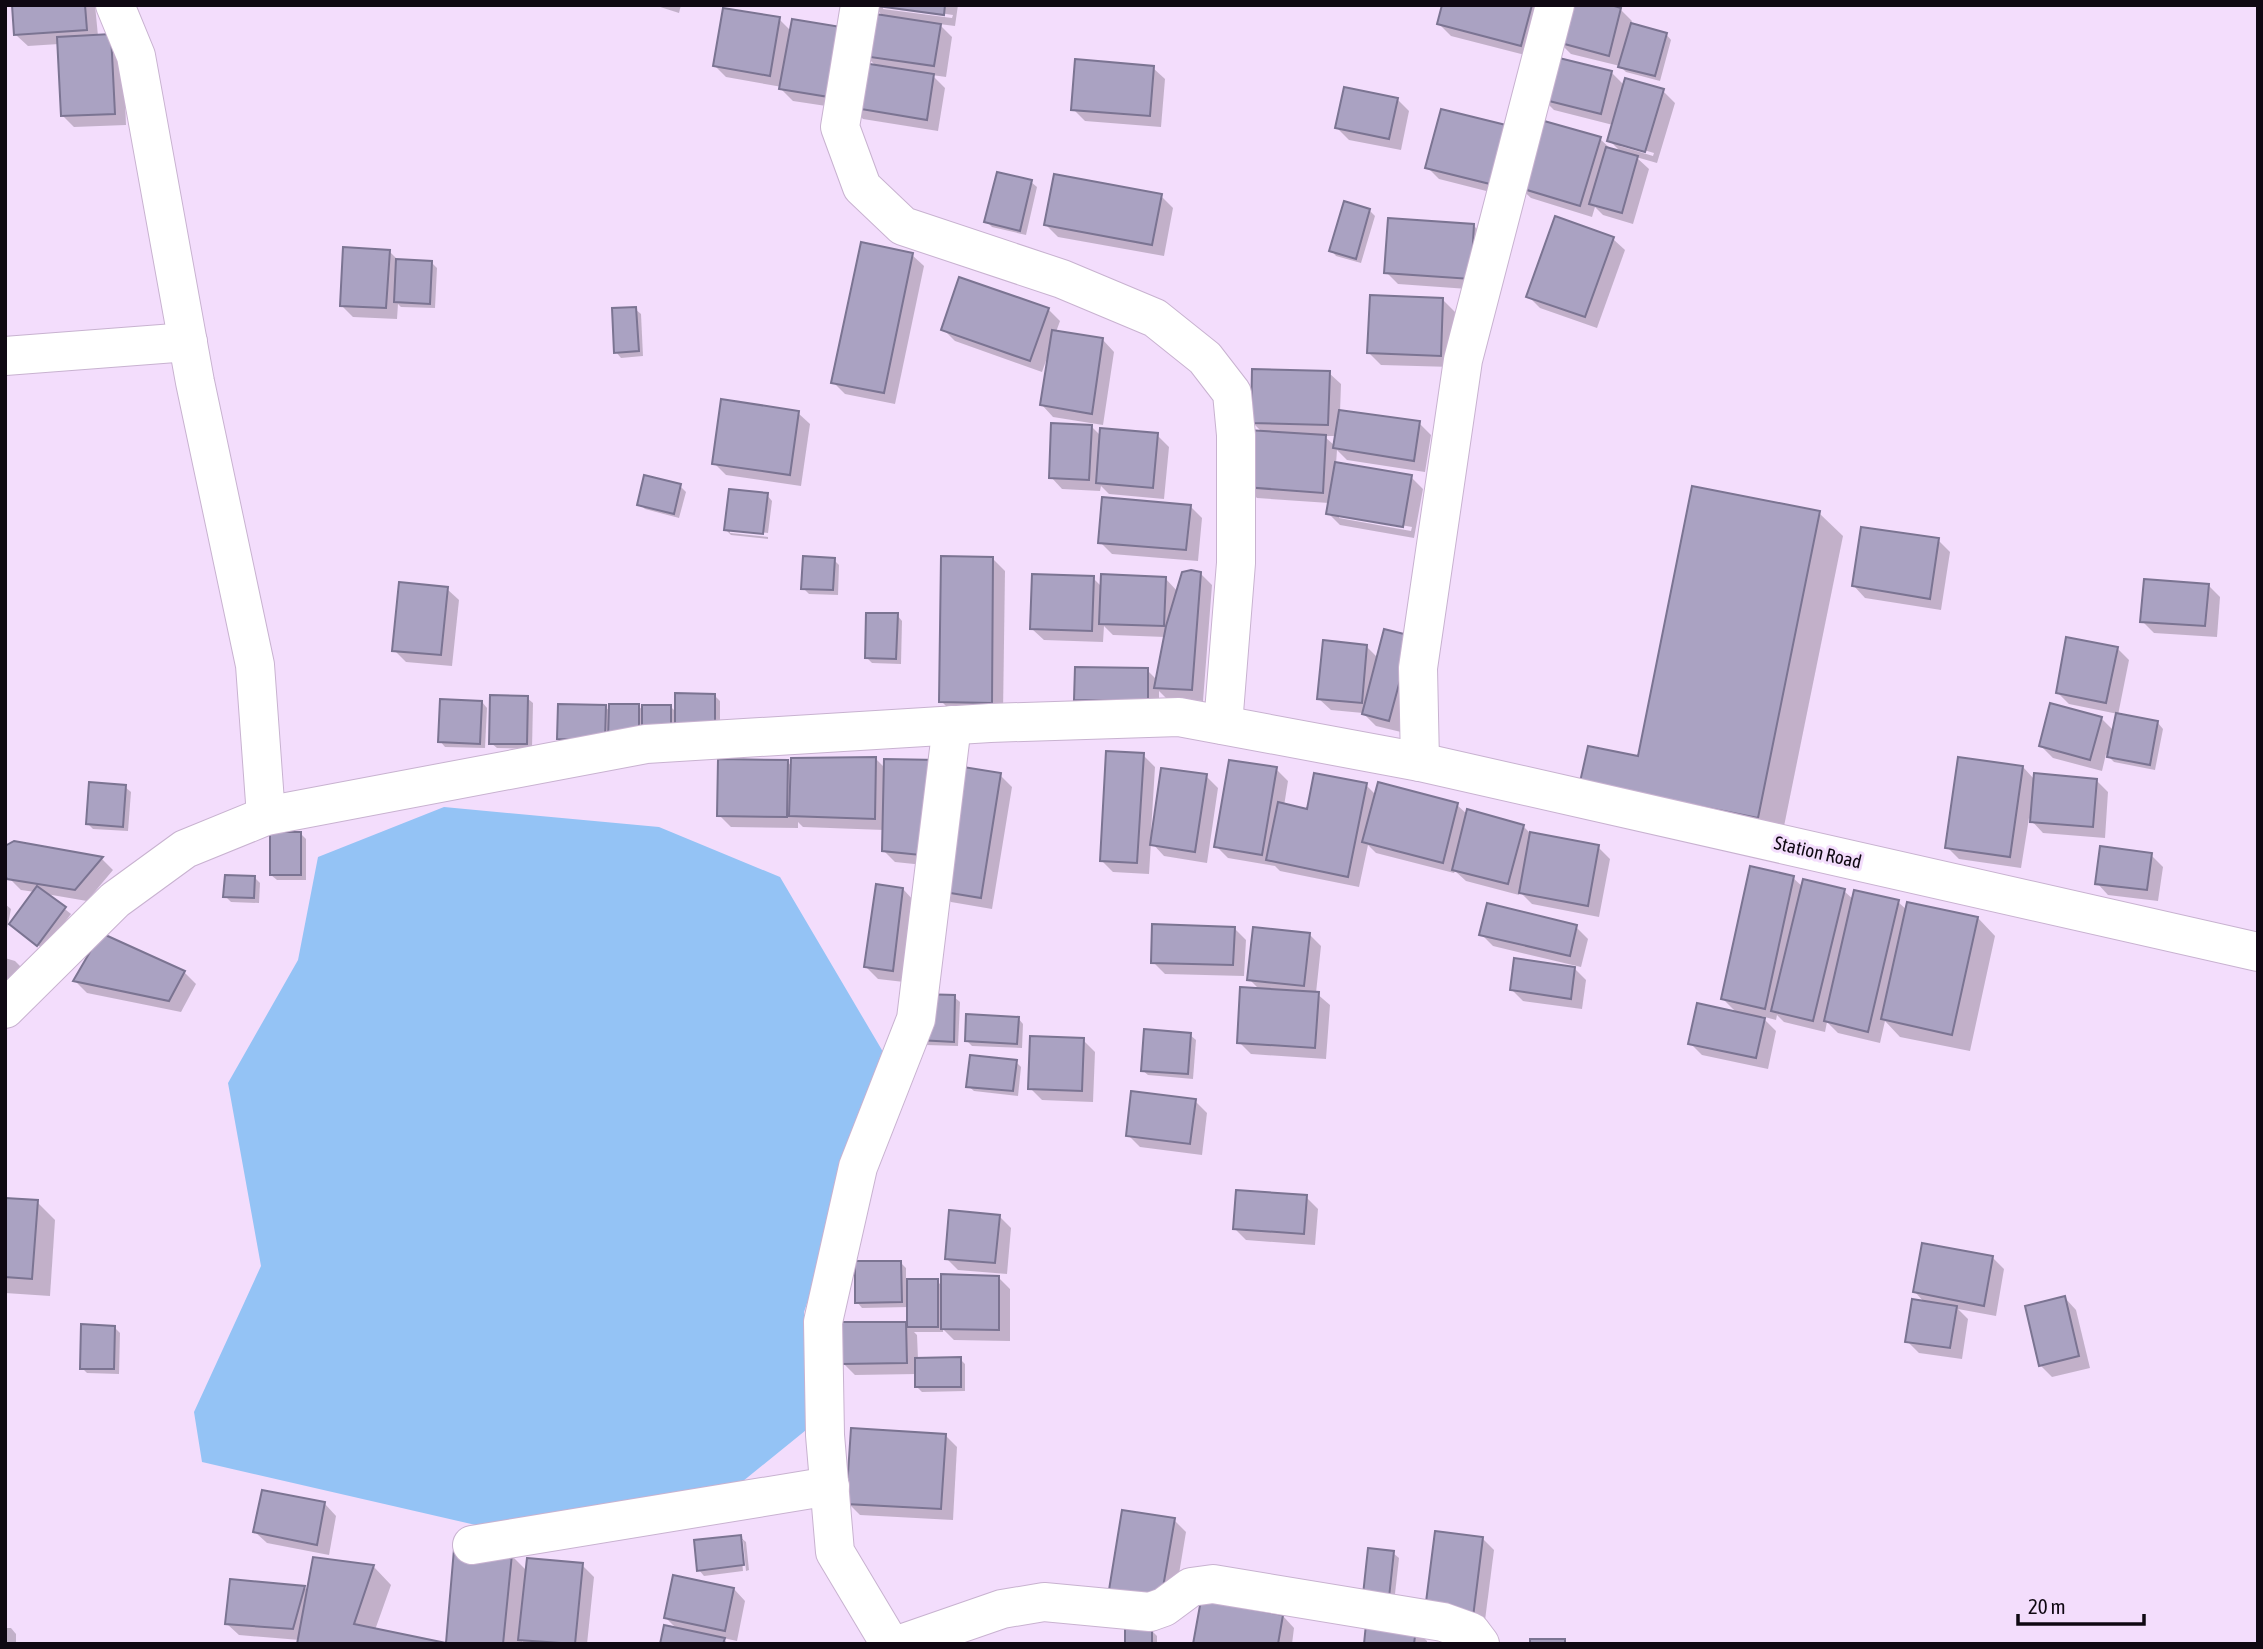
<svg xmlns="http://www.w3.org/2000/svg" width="2263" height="1649" font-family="'Asap Condensed',sans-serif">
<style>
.water{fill:#94c3f5}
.shadow{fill:#0003;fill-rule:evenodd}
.building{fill:#aaa2c2;stroke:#7b7492;stroke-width:2}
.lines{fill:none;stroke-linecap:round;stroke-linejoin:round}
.street-casing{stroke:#c8b2d0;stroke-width:40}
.secondary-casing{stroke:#c8b2d0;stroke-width:40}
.street{stroke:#fff;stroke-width:38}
.secondary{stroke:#fff;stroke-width:38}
.labels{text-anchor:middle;stroke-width:6;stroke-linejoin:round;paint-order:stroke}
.street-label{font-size:19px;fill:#0f0812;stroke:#f3ddfc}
</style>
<rect width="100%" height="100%" fill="#f3ddfc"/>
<path class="water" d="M444,807L659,827L780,877L889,1062L804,1312L811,1426L737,1486L493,1529L202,1462L194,1412L261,1266L228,1083L298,960L318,857Z"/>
<g class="shadow">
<path d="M14,5H95L98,36L123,48L126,125L74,127L62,115L59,44L28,46L16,35Z"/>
<path d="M654,5H681L679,13Z"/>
<path d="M872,5H958L955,26L939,24L952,37L946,77L932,75L945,88L938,131L863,119L851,107L846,109L793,101L781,89L782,87L726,77L714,65L779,19L791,31L857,64L877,67L865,55L884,17ZM883,5L953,15L952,18L883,9Z"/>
<path d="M1444,5H1546L1533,57L1451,36L1439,24Z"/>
<path d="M1620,9L1632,21L1631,25L1666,34L1671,40L1660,81L1626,72L1620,66L1571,54L1559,42Z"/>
<path d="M1153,68L1165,79L1161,127L1085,121L1073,109Z"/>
<path d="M1611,72L1625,86L1663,91L1675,103L1657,163L1636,157L1649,169L1633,224L1603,215L1595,207L1592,217L1531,198L1519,187L1600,139L1612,150L1622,153L1609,140L1613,125L1554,110L1543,99ZM1620,143L1654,153L1653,156L1620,146Z"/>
<path d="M1397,99L1409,111L1401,150L1349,140L1337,128Z"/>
<path d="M1505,127L1502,195L1439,179L1427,167Z"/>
<path d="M1031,182L1037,187L1026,235L992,227L986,221Z"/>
<path d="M1161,196L1173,208L1164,256L1058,237L1046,225Z"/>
<path d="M1369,210L1375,216L1361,263L1336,256L1331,250Z"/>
<path d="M1474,226L1485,237L1482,290L1398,284L1386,272Z"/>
<path d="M1613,239L1625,250L1597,328L1540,308L1528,296Z"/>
<path d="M389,251L398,260L431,262L437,268L435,308L401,307L398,304L397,319L353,317L341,305Z"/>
<path d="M912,255L924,266L895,404L845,394L833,382Z"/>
<path d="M1443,300L1455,312L1452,367L1381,365L1369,353Z"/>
<path d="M635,309L641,314L643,356L621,358L616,352Z"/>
<path d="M1048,309L1060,321L1056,332L1103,340L1114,352L1103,425L1053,417L1042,405L1050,356L1048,355L1042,372L955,341L943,329Z"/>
<path d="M1329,373L1341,384L1340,412L1419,423L1431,435L1425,472L1347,460L1337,450L1336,464L1411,477L1423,489L1414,538L1340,525L1328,513L1329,503L1257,498L1245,487L1263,433L1252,422ZM1324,436H1337L1335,446ZM1339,514L1412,527L1411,531L1339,518Z"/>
<path d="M798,413L810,424L801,486L726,475L714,463Z"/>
<path d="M1092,427L1101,436L1157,435L1169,447L1164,499L1109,494L1101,486L1100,491L1062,489L1051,477Z"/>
<path d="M680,486L686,492L679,518L645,509L639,504Z"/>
<path d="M767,495L772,501L768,533L730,529V533L768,537V539L731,535L726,530Z"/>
<path d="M1190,506L1202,518L1198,561L1112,554L1100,542Z"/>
<path d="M1819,513L1843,536L1781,841L1606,805Z"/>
<path d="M1938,540L1950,552L1941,610L1865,598L1854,586Z"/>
<path d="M993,559L1005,571L1003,714L953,713L941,701Z"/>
<path d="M834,560L839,565L838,595L809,594L803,588Z"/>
<path d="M1200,573L1212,585L1203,701L1167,699L1159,691V712L1088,711L1076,699L1147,670L1157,680L1165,637L1113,635L1104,626L1103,642L1044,640L1032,629L1093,578L1102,587L1165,578L1178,592Z"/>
<path d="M2208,585L2220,597L2217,637L2154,633L2142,621Z"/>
<path d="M447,589L459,600L452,666L406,662L394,650Z"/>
<path d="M897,615L902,621L901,664L872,663L867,658Z"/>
<path d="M1411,638L1401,732L1376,726L1363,713L1331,710L1319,699L1366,646L1378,658Z"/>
<path d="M2117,648L2129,660L2118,715L2158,723L2163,729L2155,770L2114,762L2106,754L2102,771L2053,758L2041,746L2101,718L2114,731L2118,714L2069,704L2057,692Z"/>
<path d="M714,695L720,701V741L564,744L559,738L605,707L611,712L638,706L644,711L671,707L677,713Z"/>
<path d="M527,698L533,703L532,749L497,748L491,743Z"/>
<path d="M482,702L487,708L485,748L445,747L440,741Z"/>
<path d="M1143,755L1155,767L1151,832H1154L1206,776L1218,788L1207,863L1164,856L1151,842L1149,874L1113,872L1101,860Z"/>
<path d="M876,759L885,768L1000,775L1012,787L992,909L951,902L939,891L943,867L895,862L883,850L884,830L803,827L798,822V828L731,827L719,815L787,761L792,767Z"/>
<path d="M2023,767L2035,780L2097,781L2108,792L2105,838L2043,833L2029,818L2021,868L1959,859L1947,847Z"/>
<path d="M1276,769L1288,781L1284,806L1308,811L1366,785L1376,795L1457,805L1468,815L1523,826L1531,834L1598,847L1610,859L1599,917L1532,904L1520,892L1519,895L1466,881L1455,871L1454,873L1376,853L1368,845L1359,887L1280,871L1275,866L1228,858L1216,846Z"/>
<path d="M125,787L131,792L128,831L93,829L87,823Z"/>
<path d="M300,833L306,839V880H277L271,875Z"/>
<path d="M14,843L102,859L113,870L87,901L46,894L71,914L44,950L11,924L35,892L21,890L9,878Z"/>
<path d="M2151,855L2163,867L2158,901L2108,895L2097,883Z"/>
<path d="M255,878L260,883L259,903L231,902L225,896Z"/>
<path d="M1793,878L1803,887L1844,891L1854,900L1898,902L1907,910L1978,918L1995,936L1970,1051L1900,1037L1885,1021L1880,1043L1838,1033L1827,1022L1825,1032L1784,1022L1777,1015L1776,1020L1761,1016L1776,1031L1768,1069L1702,1055L1690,1043L1738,1014L1723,999Z"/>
<path d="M903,889L914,901L904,982L878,979L866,967Z"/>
<path d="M5,904L11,909L5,938Z"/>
<path d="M1576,927L1588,939L1581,967L1493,946L1481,934Z"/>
<path d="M1234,928L1246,940L1244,976L1165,974L1153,962Z"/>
<path d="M1309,934L1321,946L1316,993L1330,1005L1326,1059L1251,1054L1239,1042L1260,990L1249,979Z"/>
<path d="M102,936L184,972L196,984L181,1012L87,993L75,981Z"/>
<path d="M5,958L15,961L26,972L5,995Z"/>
<path d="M1574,968L1586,980L1582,1009L1523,1001L1512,990Z"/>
<path d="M954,997L960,1002L958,1046L926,1045Z"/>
<path d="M1018,1018L1023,1024L1022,1048L972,1046L966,1040Z"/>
<path d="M1190,1035L1196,1040L1193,1079L1148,1075L1142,1070Z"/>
<path d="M1083,1040L1095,1052L1093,1102L1042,1100L1030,1088Z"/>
<path d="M1016,1062L1021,1067L1018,1096L974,1091L968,1086Z"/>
<path d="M1195,1101L1207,1113L1202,1155L1140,1147L1128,1135Z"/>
<path d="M1306,1197L1318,1209L1315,1245L1246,1240L1234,1228Z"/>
<path d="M5,1199L37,1202L55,1220L50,1296L5,1293Z"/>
<path d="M999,1216L1011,1228L1007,1274L958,1270L946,1258Z"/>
<path d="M1992,1257L2004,1269L1996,1316L1958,1309L1968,1319L1962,1359L1919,1353L1907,1341L1925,1303L1915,1292Z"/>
<path d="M900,1262L906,1268V1281H937L943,1287L999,1278L1010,1289V1341L954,1340L943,1329V1332H914L917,1335L918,1359H960L965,1364V1391L922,1392L917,1387V1374L855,1375L843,1363L905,1323L909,1327V1307L862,1308L857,1302Z"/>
<path d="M2065,1298L2076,1310L2090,1368L2052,1377L2040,1365Z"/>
<path d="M114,1327L120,1333L119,1374L87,1373L82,1368Z"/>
<path d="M945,1435L957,1447L953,1520L860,1515L848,1503Z"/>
<path d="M325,1504L336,1516L329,1555L267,1543L255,1532Z"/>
<path d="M1174,1520L1186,1532L1173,1610L1122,1601Z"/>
<path d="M740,1537L746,1542L749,1570L746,1571L743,1540H740L743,1571L704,1576L699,1570Z"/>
<path d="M1483,1539L1494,1550L1484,1628L1439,1622Z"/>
<path d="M1393,1553L1399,1558L1393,1612L1369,1609Z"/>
<path d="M511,1555L528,1572L582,1565L594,1577L587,1644H525L522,1641V1644H447Z"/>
<path d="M314,1559L374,1567L391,1585L375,1630L300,1640L239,1635L227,1624L304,1587L308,1591Z"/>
<path d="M734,1589L745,1601L737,1641L723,1638L728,1644H662L678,1630L666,1618Z"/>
<path d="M1283,1616L1294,1628L1292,1644H1195Z"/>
<path d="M5,1628H11L16,1634V1644H5Z"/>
<path d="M1415,1629L1427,1641V1644H1366Z"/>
<path d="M1152,1631L1157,1636V1644H1126Z"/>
</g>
<g class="building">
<path d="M12,5H85L87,30L14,35Z"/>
<path d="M870,5H945L944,15Z"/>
<path d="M1442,5H1532L1521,46L1437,24Z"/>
<path d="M1567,5H1611L1621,8L1609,56L1557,42Z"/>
<path d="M723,8L780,17L770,76L713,66Z"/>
<path d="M869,13L941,24L934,66L863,56Z"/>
<path d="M792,19L847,28L835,98L779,89Z"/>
<path d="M1631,23L1667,33L1655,76L1618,67Z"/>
<path d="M111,34L115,114L61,116L57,37Z"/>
<path d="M1551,56L1612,71L1601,114L1541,99Z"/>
<path d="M1075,59L1154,66L1150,116L1071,110Z"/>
<path d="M857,62L934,74L927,120L849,107Z"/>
<path d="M1625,78L1664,89L1645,152L1607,141Z"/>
<path d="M1344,87L1398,98L1389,139L1335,128Z"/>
<path d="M1441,109L1506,125L1490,184L1425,168Z"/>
<path d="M1537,119L1601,137L1580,206L1517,187Z"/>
<path d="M1606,147L1638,156L1622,213L1589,204Z"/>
<path d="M997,172L1032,180L1020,231L984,222Z"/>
<path d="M1054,174L1162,194L1152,245L1044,225Z"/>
<path d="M1344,201L1370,209L1356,259L1329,251Z"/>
<path d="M1555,216L1614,237L1585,317L1526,297Z"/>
<path d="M1388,218L1474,224L1471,279L1384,273Z"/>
<path d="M861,242L913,253L884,393L831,383Z"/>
<path d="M343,247L390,250L386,308L340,306Z"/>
<path d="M396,259L432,261L430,304L394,302Z"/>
<path d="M959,277L1049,308L1030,361L941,330Z"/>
<path d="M1370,295L1443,298L1441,356L1367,353Z"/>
<path d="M636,307L639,351L614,353L612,308Z"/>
<path d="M1052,330L1103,338L1092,414L1040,405Z"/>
<path d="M1252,369L1330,371L1328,425L1251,423Z"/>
<path d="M721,399L799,411L790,475L712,464Z"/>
<path d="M1339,410L1420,421L1414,461L1333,448Z"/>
<path d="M1051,423L1092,425L1089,480L1049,478Z"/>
<path d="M1100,428L1158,433L1153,488L1096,483Z"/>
<path d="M1247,430L1326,435L1323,493L1244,487Z"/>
<path d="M1335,462L1412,475L1403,527L1326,514Z"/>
<path d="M644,475L681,484L674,514L637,505Z"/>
<path d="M1692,486L1820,511L1758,818L1580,782L1588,746L1638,756Z"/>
<path d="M729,489L768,493L763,534L724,530Z"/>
<path d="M1102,497L1191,505L1186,550L1098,543Z"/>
<path d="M1861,527L1939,538L1930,599L1852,586Z"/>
<path d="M803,556L835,558L833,590L801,589Z"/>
<path d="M941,556L993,557L992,703L939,702Z"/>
<path d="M1191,570L1201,572L1192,690L1154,688L1166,626L1182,572Z"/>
<path d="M1032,574L1094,576L1092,631L1030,629Z"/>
<path d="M1101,574L1166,577L1164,626L1099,624Z"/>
<path d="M2144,579L2209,584L2205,626L2140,622Z"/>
<path d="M399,582L448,587L441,655L392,651Z"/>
<path d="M866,613H898L896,659L865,658Z"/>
<path d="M1384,629L1412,636L1389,721L1362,714Z"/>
<path d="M2066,637L2118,647L2106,703L2056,693Z"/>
<path d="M1323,640L1367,645L1362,703L1317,699Z"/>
<path d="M1075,667L1148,668V701L1074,700Z"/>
<path d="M675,693L715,694V737L675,736Z"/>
<path d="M490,695L528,696L527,744H489Z"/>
<path d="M440,699L482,701L480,744L438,742Z"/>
<path d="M2050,703L2102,717L2090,760L2039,746Z"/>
<path d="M558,704L606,705L605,740L557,739Z"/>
<path d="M609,704H639V739H608Z"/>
<path d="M642,705H671V736L642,735Z"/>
<path d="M2116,713L2158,721L2150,765L2107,757Z"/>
<path d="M1106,751L1144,753L1137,863L1100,861Z"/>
<path d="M876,757L875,819L789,816L791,758Z"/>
<path d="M1958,757L2023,766L2010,857L1945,848Z"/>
<path d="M718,759L788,760L787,817L717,816Z"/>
<path d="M884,759L938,760L930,856L882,851Z"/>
<path d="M1229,760L1277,767L1262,855L1214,847Z"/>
<path d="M957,766L1001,773L981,898L938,891Z"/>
<path d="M1161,768L1207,774L1195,852L1150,845Z"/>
<path d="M1314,773L1367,783L1348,877L1266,860L1278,802L1307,809Z"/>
<path d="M2034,773L2097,779L2093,827L2030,822Z"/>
<path d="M89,782L126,785L123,827L86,824Z"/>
<path d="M1378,782L1458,803L1443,863L1362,842Z"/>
<path d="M1467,809L1524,825L1508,884L1452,870Z"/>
<rect x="270" y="832" width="31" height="43"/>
<path d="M1530,832L1599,845L1588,906L1519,893Z"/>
<path d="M14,841L103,857L75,890L7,879L5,875V846Z"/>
<path d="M2100,846L2152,853L2147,890L2095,884Z"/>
<path d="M1750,866L1794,876L1765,1009L1721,999Z"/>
<path d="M225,875L255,876L254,898L223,897Z"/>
<path d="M1803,879L1845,889L1813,1021L1771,1011Z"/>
<path d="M876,884L903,888L893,971L864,967Z"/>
<path d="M37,886L66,907L37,946L9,924Z"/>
<path d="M1854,890L1899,900L1868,1032L1824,1021Z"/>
<path d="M1907,902L1978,917L1952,1035L1881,1019Z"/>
<path d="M1487,903L1577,925L1570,956L1479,935Z"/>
<path d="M1152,924L1235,927L1233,965L1151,963Z"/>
<path d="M1253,927L1310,933L1304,986L1247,980Z"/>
<path d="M101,933L185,971L169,1001L73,981Z"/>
<path d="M1514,958L1575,967L1571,999L1510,990Z"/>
<path d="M1240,987L1319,992L1315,1048L1237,1043Z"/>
<path d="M920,994L955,995L954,1042L918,1040Z"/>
<path d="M1697,1003L1765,1018L1756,1058L1688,1044Z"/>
<path d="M966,1014L1019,1017L1017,1044L965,1041Z"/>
<path d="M1144,1029L1191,1033L1188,1074L1141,1071Z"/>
<path d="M1030,1036L1084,1038L1082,1091L1028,1089Z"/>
<path d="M970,1055L1017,1060L1013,1091L966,1087Z"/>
<path d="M1131,1091L1196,1099L1190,1144L1126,1136Z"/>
<path d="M1236,1190L1307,1195L1304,1234L1233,1229Z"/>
<path d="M5,1198L38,1200L32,1279L5,1277Z"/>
<path d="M949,1210L1000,1215L995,1263L945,1259Z"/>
<path d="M1922,1243L1993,1256L1984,1306L1913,1292Z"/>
<path d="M855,1261H901L902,1302L855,1303Z"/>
<path d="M941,1274L999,1276V1330L941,1329Z"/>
<rect x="907" y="1279" width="31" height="48"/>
<path d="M2065,1296L2079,1356L2039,1366L2025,1306Z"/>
<path d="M1912,1299L1957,1306L1950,1348L1905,1342Z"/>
<path d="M841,1322H906L907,1363L841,1364Z"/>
<path d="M81,1324L115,1326L114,1369H80Z"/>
<path d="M961,1357V1387H915V1358Z"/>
<path d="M851,1428L946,1434L941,1509L846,1504Z"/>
<path d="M262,1490L325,1502L317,1545L253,1532Z"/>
<path d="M1122,1510L1175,1518L1161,1599L1109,1590Z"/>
<path d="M1435,1531L1483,1537L1473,1617L1425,1610Z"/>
<path d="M741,1535L744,1565L697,1571L694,1540Z"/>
<path d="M1368,1548L1394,1551L1388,1607L1362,1604Z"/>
<path d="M454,1549L512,1554L503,1644H297L313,1557L374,1565L354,1624L446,1643Z"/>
<path d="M527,1558L583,1563L575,1644L518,1640Z"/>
<path d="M673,1575L734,1588L725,1631L664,1618Z"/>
<path d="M230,1579L305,1586L293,1629L225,1624Z"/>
<path d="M1201,1600L1283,1615L1278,1644H1193Z"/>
<path d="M1366,1624L1416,1628L1414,1644H1364Z"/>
<path d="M664,1625L725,1638L723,1644H660Z"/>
<path d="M1125,1628L1152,1629V1644H1125Z"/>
<rect x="1530" y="1639" width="35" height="5"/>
</g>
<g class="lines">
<defs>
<g id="street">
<path d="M115,5L136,56L195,382L255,665L266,816"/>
<path d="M860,5L840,127L862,187L903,226L1062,279L1155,318L1205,358L1232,393L1236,435V563L1223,725"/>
<path d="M5,356L188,342"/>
<path d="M1420,762L1418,668L1463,360L1555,5"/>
<path d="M472,1545L830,1486"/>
<path d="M890,1644L835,1552L825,1435L823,1322L858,1167L916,1019L952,725"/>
<path d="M901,1644L1002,1609L1044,1602L1150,1612L1164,1607L1191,1587L1213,1584L1443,1622L1471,1632L1480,1644"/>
</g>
<path id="secondary" d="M5,1009L115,900L185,849L266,816L646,744L990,723L1179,717L1420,762L2258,952"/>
</defs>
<use href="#street" class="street-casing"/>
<use href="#secondary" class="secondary-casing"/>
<use href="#street" class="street"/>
<use href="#secondary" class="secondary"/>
</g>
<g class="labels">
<g class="street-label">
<text transform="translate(1818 852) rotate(13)" y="7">Station Road</text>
</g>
</g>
<rect width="2263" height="1649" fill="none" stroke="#0f0812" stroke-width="14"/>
<path d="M2018 1614v10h126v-10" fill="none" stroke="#0f0812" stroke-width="3.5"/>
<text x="2028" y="1614" font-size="21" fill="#0f0812" stroke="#f3ddfc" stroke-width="5" paint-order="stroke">20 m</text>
</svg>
